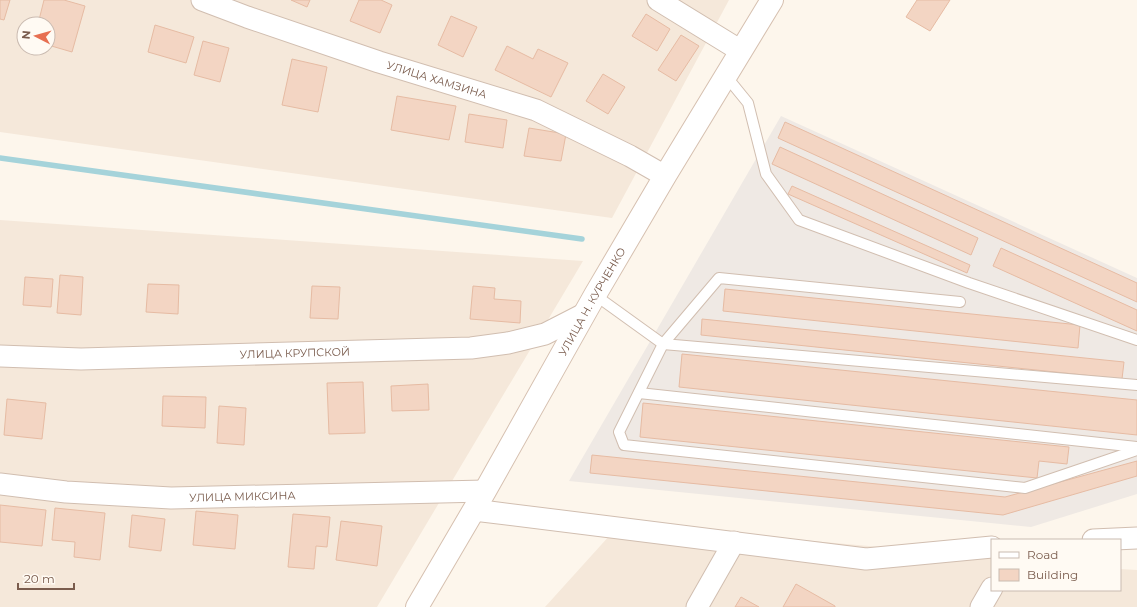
<svg xmlns="http://www.w3.org/2000/svg" width="1137" height="607" font-family="Montserrat,sans-serif">
<style>
.residential{fill:#f5e8da;fill-rule:evenodd}
.industrial{fill:#efe9e4}
.lines{fill:none;stroke-linecap:round;stroke-linejoin:round}
.stream{stroke:#a5d3da;stroke-width:5.5}
.building{fill:#f3d5c3;stroke:#e6bba3}
.service-casing{stroke:#d1beb0;stroke-width:12}
.minor-casing{stroke:#d1beb0;stroke-width:23}
.secondary-casing{stroke:#d6c0b0;stroke-width:24}
.service{stroke:#fff;stroke-width:10}
.minor{stroke:#fff;stroke-width:21}
.secondary{stroke:#fff;stroke-width:22}
.labels{text-anchor:middle;stroke-width:3;stroke-linejoin:round;paint-order:stroke}
.street-label{font-size:11px;fill:#7a5c4d;stroke:#fffaf3}
</style>
<rect width="100%" height="100%" fill="#fdf6ec"/>
<g class="residential">
<path d="M0,0H729L612,218L0,132ZM24,24H48V48H24Z"/>
<path d="M0,220L583,261L377,607H0Z"/>
<path d="M620,524L992,557V590H1120V569L1137,570V607H545Z"/>
</g>
<path class="industrial" d="M781,116L1137,278V494L1031,527L569,481Z"/>
<g class="lines">
<path class="stream" d="M0,158L582,239"/>
</g>
<g class="building">
<path d="M0,0H10L4,20L0,19Z"/>
<path d="M44,0H64L85,6L72,52L48,45V24H38Z"/>
<path d="M291,0H310L307,7Z"/>
<path d="M359,0H381L392,5L380,33L350,21Z"/>
<path d="M917,0H950L930,31L906,17Z"/>
<path d="M646,14L670,29L657,51L632,36Z"/>
<path d="M451,16L477,27L463,57L438,45Z"/>
<path d="M155,25L194,37L186,63L148,52Z"/>
<path d="M681,35L699,46L676,81L658,70Z"/>
<path d="M203,41L229,48L220,82L194,75Z"/>
<path d="M507,46L533,59L538,49L568,63L551,97L495,70Z"/>
<path d="M292,59L327,67L318,112L282,105Z"/>
<path d="M603,74L625,87L608,114L586,101Z"/>
<path d="M397,96L456,106L449,140L391,130Z"/>
<path d="M469,114L507,120L503,148L465,142Z"/>
<path d="M785,122L1137,283V302L778,138Z"/>
<path d="M529,128L566,134L561,161L524,156Z"/>
<path d="M780,147L978,238L971,255L772,164Z"/>
<path d="M792,186L970,265L967,273L788,194Z"/>
<path d="M1001,248L1137,310V331L993,266Z"/>
<path d="M60,275L83,277L81,315L57,313Z"/>
<path d="M25,277L53,279L51,307L23,305Z"/>
<path d="M148,284L179,285L178,314L146,312Z"/>
<path d="M312,286L340,287L338,319L310,318Z"/>
<path d="M473,286L495,288L494,299L521,301L520,323L470,319Z"/>
<path d="M725,289L1080,325L1078,348L723,311Z"/>
<path d="M702,319L1124,362L1122,379L701,335Z"/>
<path d="M682,354L1137,400V435L679,387Z"/>
<path d="M363,382L365,433L329,434L327,383Z"/>
<path d="M428,384L429,410L392,411L391,386Z"/>
<path d="M163,396L206,397L205,428L162,426Z"/>
<path d="M7,399L46,403L42,439L4,435Z"/>
<path d="M643,403L1069,447L1067,464L1039,461L1037,478L640,437Z"/>
<path d="M219,406L246,408L244,445L217,443Z"/>
<path d="M592,455L1005,497L1137,461V476L1003,515L590,473Z"/>
<path d="M0,505L46,510L42,546L0,542Z"/>
<path d="M55,508L105,513L100,560L74,557L75,542L52,540Z"/>
<path d="M196,511L238,515L235,549L193,545Z"/>
<path d="M293,514L330,517L327,547L316,546L314,569L288,567Z"/>
<path d="M132,515L165,519L161,551L129,547Z"/>
<path d="M341,521L382,526L377,566L336,560Z"/>
<path d="M796,584L835,606V607H783Z"/>
<path d="M741,597L759,607H735Z"/>
</g>
<g class="lines">
<defs>
<g id="service">
<path d="M726,76L748,103L766,174L799,220L969,283L1137,340"/>
<path d="M595,295L663,344L1137,385"/>
<path d="M960,302L719,278L663,344L619,432L624,445L1025,488L1137,450"/>
<path d="M639,393L1137,447"/>
</g>
<g id="minor">
<path id="s1" d="M202,0L247,17L379,62L536,110L630,156L665,176"/>
<path d="M658,0L741,51"/>
<path id="s2" d="M0,356L81,359L471,348L508,343L545,334L584,314"/>
<path id="s3" d="M0,484L66,492L171,498L485,491"/>
<path d="M474,510L866,559L992,547"/>
<path d="M1093,540L1137,538"/>
<path d="M697,607L734,542"/>
<path d="M981,607L992,588"/>
</g>
<g id="secondary">
<path id="s4" d="M417,607L485,491L595,295L665,176L772,0"/>
</g>
</defs>
<use href="#service" class="service-casing"/>
<use href="#minor" class="minor-casing"/>
<use href="#secondary" class="secondary-casing"/>
<use href="#service" class="service"/>
<use href="#minor" class="minor"/>
<use href="#secondary" class="secondary"/>
</g>
<g class="labels">
<g class="street-label">
<text dy="4" stroke="none"><textPath href="#s1" startOffset="248">УЛИЦА ХАМЗИНА</textPath></text>
<text dy="4" stroke="none"><textPath href="#s4" startOffset="352">УЛИЦА Н. КУРЧЕНКО</textPath></text>
<text dy="4" stroke="none"><textPath href="#s2" startOffset="295">УЛИЦА КРУПСКОЙ</textPath></text>
<text dy="4" stroke="none"><textPath href="#s3" startOffset="243">УЛИЦА МИКСИНА</textPath></text>
</g>
</g>
<rect x="991" y="539" width="130" height="52" fill="#fffaf3" stroke="#cabbb1"/>
<rect x="999" y="552" width="20" height="6" fill="#ffffff" stroke="#cabbb1"/>
<text x="1027" y="559" font-size="12" fill="#7a5c4d">Road</text>
<rect x="999" y="569" width="20" height="12" fill="#f3d5c3" stroke="#cabbb1"/>
<text x="1027" y="579" font-size="12" fill="#7a5c4d">Building</text>
<g transform="translate(36 36) rotate(276)"><circle r="19" fill="#fffaf3" stroke="#cabbb1"/>
<path d="M0-3L7 15L0 10L-7 15Z" fill="#e76f51"/>
<text y="-6" font-size="11" font-weight="bold" text-anchor="middle" fill="#7a5c4d">N</text>
</g>
<path d="M18 583v6h56v-6" fill="none" stroke="#7a5c4d" stroke-width="2"/>
<text x="24" y="583" font-size="12" fill="#7a5c4d" stroke="#fffaf3" stroke-width="3" paint-order="stroke">20 m</text>
</svg>
